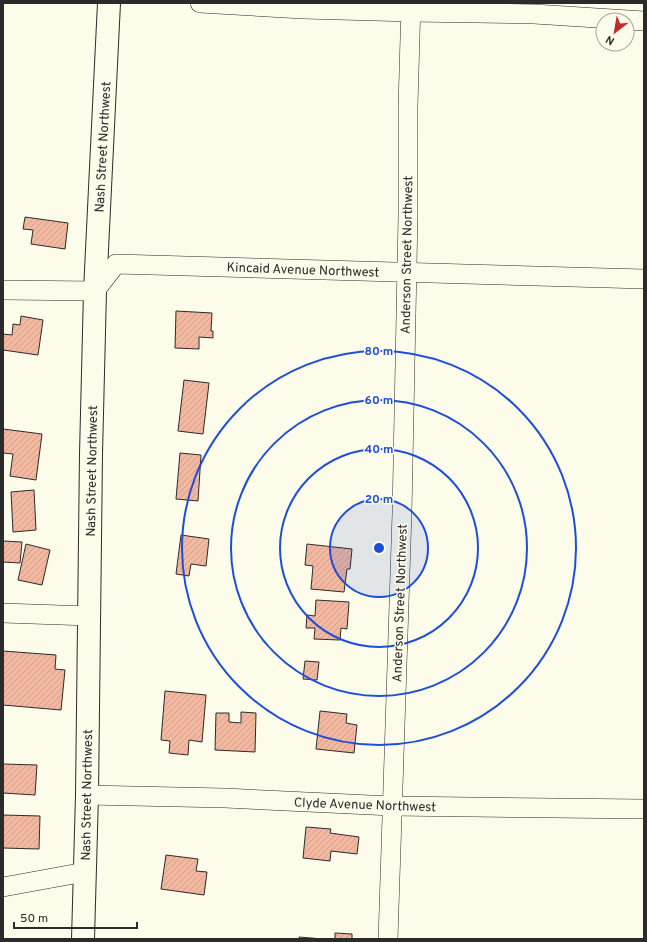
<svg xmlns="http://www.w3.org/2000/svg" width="647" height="942" font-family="Overpass,sans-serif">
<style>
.building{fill:url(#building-hatch);stroke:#2b2b2b}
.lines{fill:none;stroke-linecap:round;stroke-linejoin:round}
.minor-casing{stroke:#2b2b2b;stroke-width:20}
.major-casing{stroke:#2b2b2b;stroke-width:24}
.minor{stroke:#fdfbea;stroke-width:19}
.major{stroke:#fdfbea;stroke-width:22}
.ring{fill:none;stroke:#1d4ed8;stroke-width:2}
.labels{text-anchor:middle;stroke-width:3;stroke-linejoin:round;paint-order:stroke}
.street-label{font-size:13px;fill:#2b2b2b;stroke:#fdfbea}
.centre{fill:#1d4ed8;stroke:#fdfbea;stroke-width:2}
.ring-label{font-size:12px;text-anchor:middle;font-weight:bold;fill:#1d4ed8;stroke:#fdfbea;stroke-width:3;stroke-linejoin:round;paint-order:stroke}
</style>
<defs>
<pattern id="building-hatch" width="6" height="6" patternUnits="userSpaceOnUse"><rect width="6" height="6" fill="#f2b8a0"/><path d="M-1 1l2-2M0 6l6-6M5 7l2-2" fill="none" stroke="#d09e8a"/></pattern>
</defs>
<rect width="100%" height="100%" fill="#fdfbea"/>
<g class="building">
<path d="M25,217L68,223L65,249L31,244L33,230L23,229Z"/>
<path d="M176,311L212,313L211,331H213V338L199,337V349L175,348Z"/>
<path d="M21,316L43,320L38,355L3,350V334L12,335L13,324L20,325Z"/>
<path d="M184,380L209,383L203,434L178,431Z"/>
<path d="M3,429L42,434L36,480L10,476L13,454L3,453Z"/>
<path d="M180,453L201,455L198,501L176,499Z"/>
<path d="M34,490L36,530L13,532L11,492Z"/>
<path d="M181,535L209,539L206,566L191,564L189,576L176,574Z"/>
<path d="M3,541L22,542L20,563L3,562Z"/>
<path d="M26,544L50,550L42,585L18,580Z"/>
<path d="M307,544L352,549L350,569H347L344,592L311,589L313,566L305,565Z"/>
<path d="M316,600L349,602L347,629L341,628L340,640L314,639L315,628H306L307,615L315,616Z"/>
<path d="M3,651L56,655L55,669L65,670L61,710L3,705Z"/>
<path d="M305,661L319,662L317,680L303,679Z"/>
<path d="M165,691L206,695L202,742L189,740L188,755L169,753L170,741L161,740Z"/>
<path d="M320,711L347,714L346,723L357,725L354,753L316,749Z"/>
<path d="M241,712L256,713L255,752L215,750L216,713H229V722L241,723Z"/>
<path d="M3,764L37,765L35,795L3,793Z"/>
<path d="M3,815L40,816L39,849L3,848Z"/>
<path d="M306,827L331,829L330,833L359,837L357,854L331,851L330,861L303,858Z"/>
<path d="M166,855L198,859L196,871L207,872L204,895L161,889Z"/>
<path d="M335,933L352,934V939H335Z"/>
<path d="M299,937L323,939H299Z"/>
</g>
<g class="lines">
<defs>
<g id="minor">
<path d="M200,3L303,9L411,12L534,14L644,21"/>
<path d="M3,290L95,291L116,264L644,279"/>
<path d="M3,613L89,616"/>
<path d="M87,795L225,798L392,806L644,809"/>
<path d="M3,887L85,872"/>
<path d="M388,939L402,513L408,216V106L411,3"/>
</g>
<path id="major" d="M83,939L87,795L91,454L95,291L109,3"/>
</defs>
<use href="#minor" class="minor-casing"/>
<use href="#major" class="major-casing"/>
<use href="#minor" class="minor"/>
<use href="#major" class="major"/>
</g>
<circle cx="379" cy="548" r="49" fill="#1d4ed8" fill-opacity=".12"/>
<g class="ring">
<circle cx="379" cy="548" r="49"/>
<circle cx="379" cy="548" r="99"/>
<circle cx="379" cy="548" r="148"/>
<circle cx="379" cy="548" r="197"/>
</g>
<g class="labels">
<g class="street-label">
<text transform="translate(102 147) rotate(-87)" y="5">Nash Street Northwest</text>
<text transform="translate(406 255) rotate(-89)" y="5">Anderson Street Northwest</text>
<text transform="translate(303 269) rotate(2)" y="5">Kincaid Avenue Northwest</text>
<text transform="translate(91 471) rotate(-89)" y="5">Nash Street Northwest</text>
<text transform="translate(399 603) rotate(-88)" y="5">Anderson Street Northwest</text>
<text transform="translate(86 795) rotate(-89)" y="5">Nash Street Northwest</text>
<text transform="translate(365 804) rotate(2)" y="5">Clyde Avenue Northwest</text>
</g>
</g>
<circle cx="379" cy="548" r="6" class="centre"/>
<g class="ring-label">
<text x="379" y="355">80 m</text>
<text x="379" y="404">60 m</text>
<text x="379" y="453">40 m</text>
<text x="379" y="503">20 m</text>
</g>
<rect width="647" height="942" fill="none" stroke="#2b2b2b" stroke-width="8"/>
<g transform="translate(615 32) rotate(211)"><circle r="19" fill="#fdfbea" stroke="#a9a89e"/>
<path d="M0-3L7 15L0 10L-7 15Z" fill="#c62828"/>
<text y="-6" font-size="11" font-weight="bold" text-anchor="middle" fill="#2b2b2b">N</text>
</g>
<path d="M14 922v6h123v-6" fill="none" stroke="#2b2b2b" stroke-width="2"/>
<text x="20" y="922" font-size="12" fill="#2b2b2b" stroke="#fdfbea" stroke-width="3" paint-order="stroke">50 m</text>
</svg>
